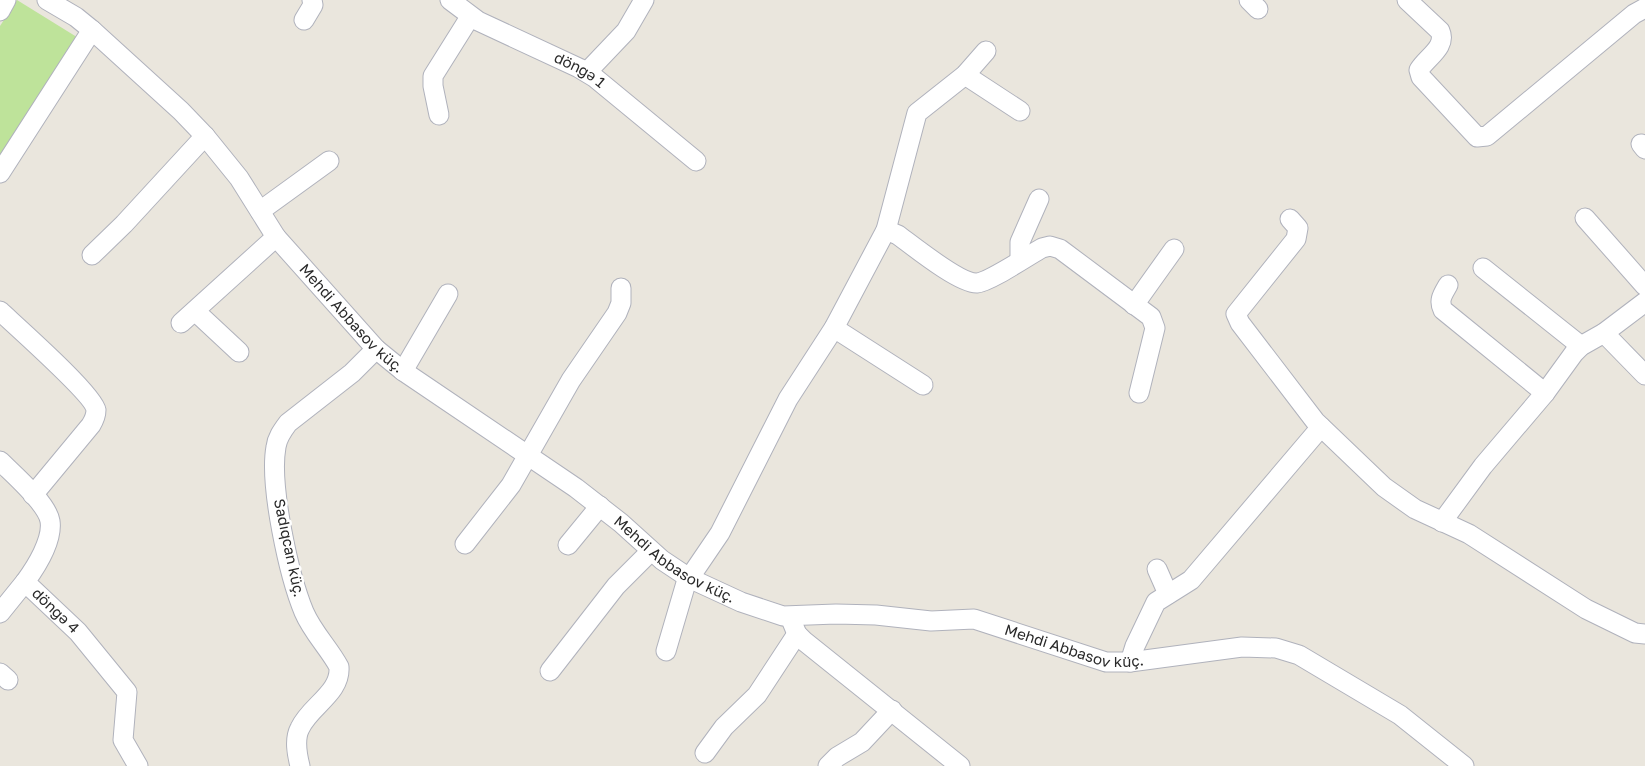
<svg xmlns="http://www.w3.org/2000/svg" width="1645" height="766" font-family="'Golos Text',sans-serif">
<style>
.pitch{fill:#bee39a}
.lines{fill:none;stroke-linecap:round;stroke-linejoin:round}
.minor-casing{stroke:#b0b2bc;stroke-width:21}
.minor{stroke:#fff;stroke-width:19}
.labels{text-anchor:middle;stroke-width:5;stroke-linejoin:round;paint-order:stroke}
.street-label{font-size:15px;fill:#292929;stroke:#fff}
</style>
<rect width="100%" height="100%" fill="#eae6dd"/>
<path class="pitch" d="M17,0L80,39L0,164V26Z"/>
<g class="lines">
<defs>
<g id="minor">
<path id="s1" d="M47,0L76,17L92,30L181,111L205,136L239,178L276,237L376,349L403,371L576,488L621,523L662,560L689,578L741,602L783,616L836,614L876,615L931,621L974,619L1106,662H1130L1242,647L1276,648L1299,655L1400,715L1464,766"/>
<path id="s2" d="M450,0L478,21L579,68L594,77L696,161"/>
<path d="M1249,0L1258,9"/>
<path d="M1407,0L1440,31C1447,47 1427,57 1419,70L1421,77L1477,137L1487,136L1634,14L1645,8"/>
<path d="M0,11L6,0"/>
<path d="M304,20L313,5L312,0"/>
<path d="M587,72L626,31L644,0"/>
<path d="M965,75L1020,111"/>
<path d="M439,115L433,86V76L470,17"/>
<path d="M1641,144L1645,149"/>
<path d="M0,173L92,30"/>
<path d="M260,211L329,161"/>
<path d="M1585,218L1645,286"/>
<path d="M1290,219L1298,228L1296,239L1236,314L1240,323L1315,421L1384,487L1415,509L1469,534L1586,609L1635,633L1645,634"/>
<path d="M886,230L898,235C913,246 960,284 977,283C989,282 1028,256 1042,248L1050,246L1060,249L1151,317L1155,328L1139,393"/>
<path d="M92,255L124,224L205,136"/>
<path d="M1020,260V242L1039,199"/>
<path d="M1483,268L1581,346"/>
<path d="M1448,285C1443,294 1438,300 1443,310L1545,393"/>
<path d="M1134,305L1174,249"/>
<path d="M0,311C16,326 94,395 96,410C96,416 94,420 91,425L33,495"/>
<path d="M195,311L239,352"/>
<path d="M181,323L276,237"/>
<path d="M834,328L923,385"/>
<path d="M1604,333L1645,375"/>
<path d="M403,371L448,294"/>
<path id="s3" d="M0,461C13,474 47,503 50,521C53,540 36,567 25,582L78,632L127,692L123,740L138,766"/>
<path d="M1442,522L1483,466L1545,393L1574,353L1581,346L1604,333L1645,302"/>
<path d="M465,544L511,485L571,380L617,313L621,303V288"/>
<path d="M568,545L600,506"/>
<path d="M1157,569L1168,594"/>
<path d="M0,613L25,582"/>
<path d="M790,617L797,634L804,641L960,766"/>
<path d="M666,651L686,583L720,533L788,399L834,328L886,230L917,113L965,75L986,51"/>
<path d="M1130,662L1135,646L1156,602L1191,580L1321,427"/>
<path d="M550,671L616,586L651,551"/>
<path d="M0,673L8,680"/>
<path d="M705,753L724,727L757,695L797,634"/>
<path d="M300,766C297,754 294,739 300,728C310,706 341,693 339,667C329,648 313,633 304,612C289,576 269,485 276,447C277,438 282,431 288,423L352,373L376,349"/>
<path d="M828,766L837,757L862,742L892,710"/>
</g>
</defs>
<use href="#minor" class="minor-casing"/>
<use href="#minor" class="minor"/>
</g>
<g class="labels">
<g class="street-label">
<text dy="5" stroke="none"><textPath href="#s2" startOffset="148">döngə 1</textPath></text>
<text dy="5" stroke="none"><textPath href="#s1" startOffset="444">Mehdi Abbasov küç.</textPath></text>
<text transform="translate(289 548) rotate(78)" y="5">Sadıqcan küç.</text>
<text dy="5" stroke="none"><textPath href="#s1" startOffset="849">Mehdi Abbasov küç.</textPath></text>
<text dy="5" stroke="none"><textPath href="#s3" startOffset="188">döngə 4</textPath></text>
<text dy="5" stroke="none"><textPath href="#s1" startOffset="1269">Mehdi Abbasov küç.</textPath></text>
</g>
</g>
</svg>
